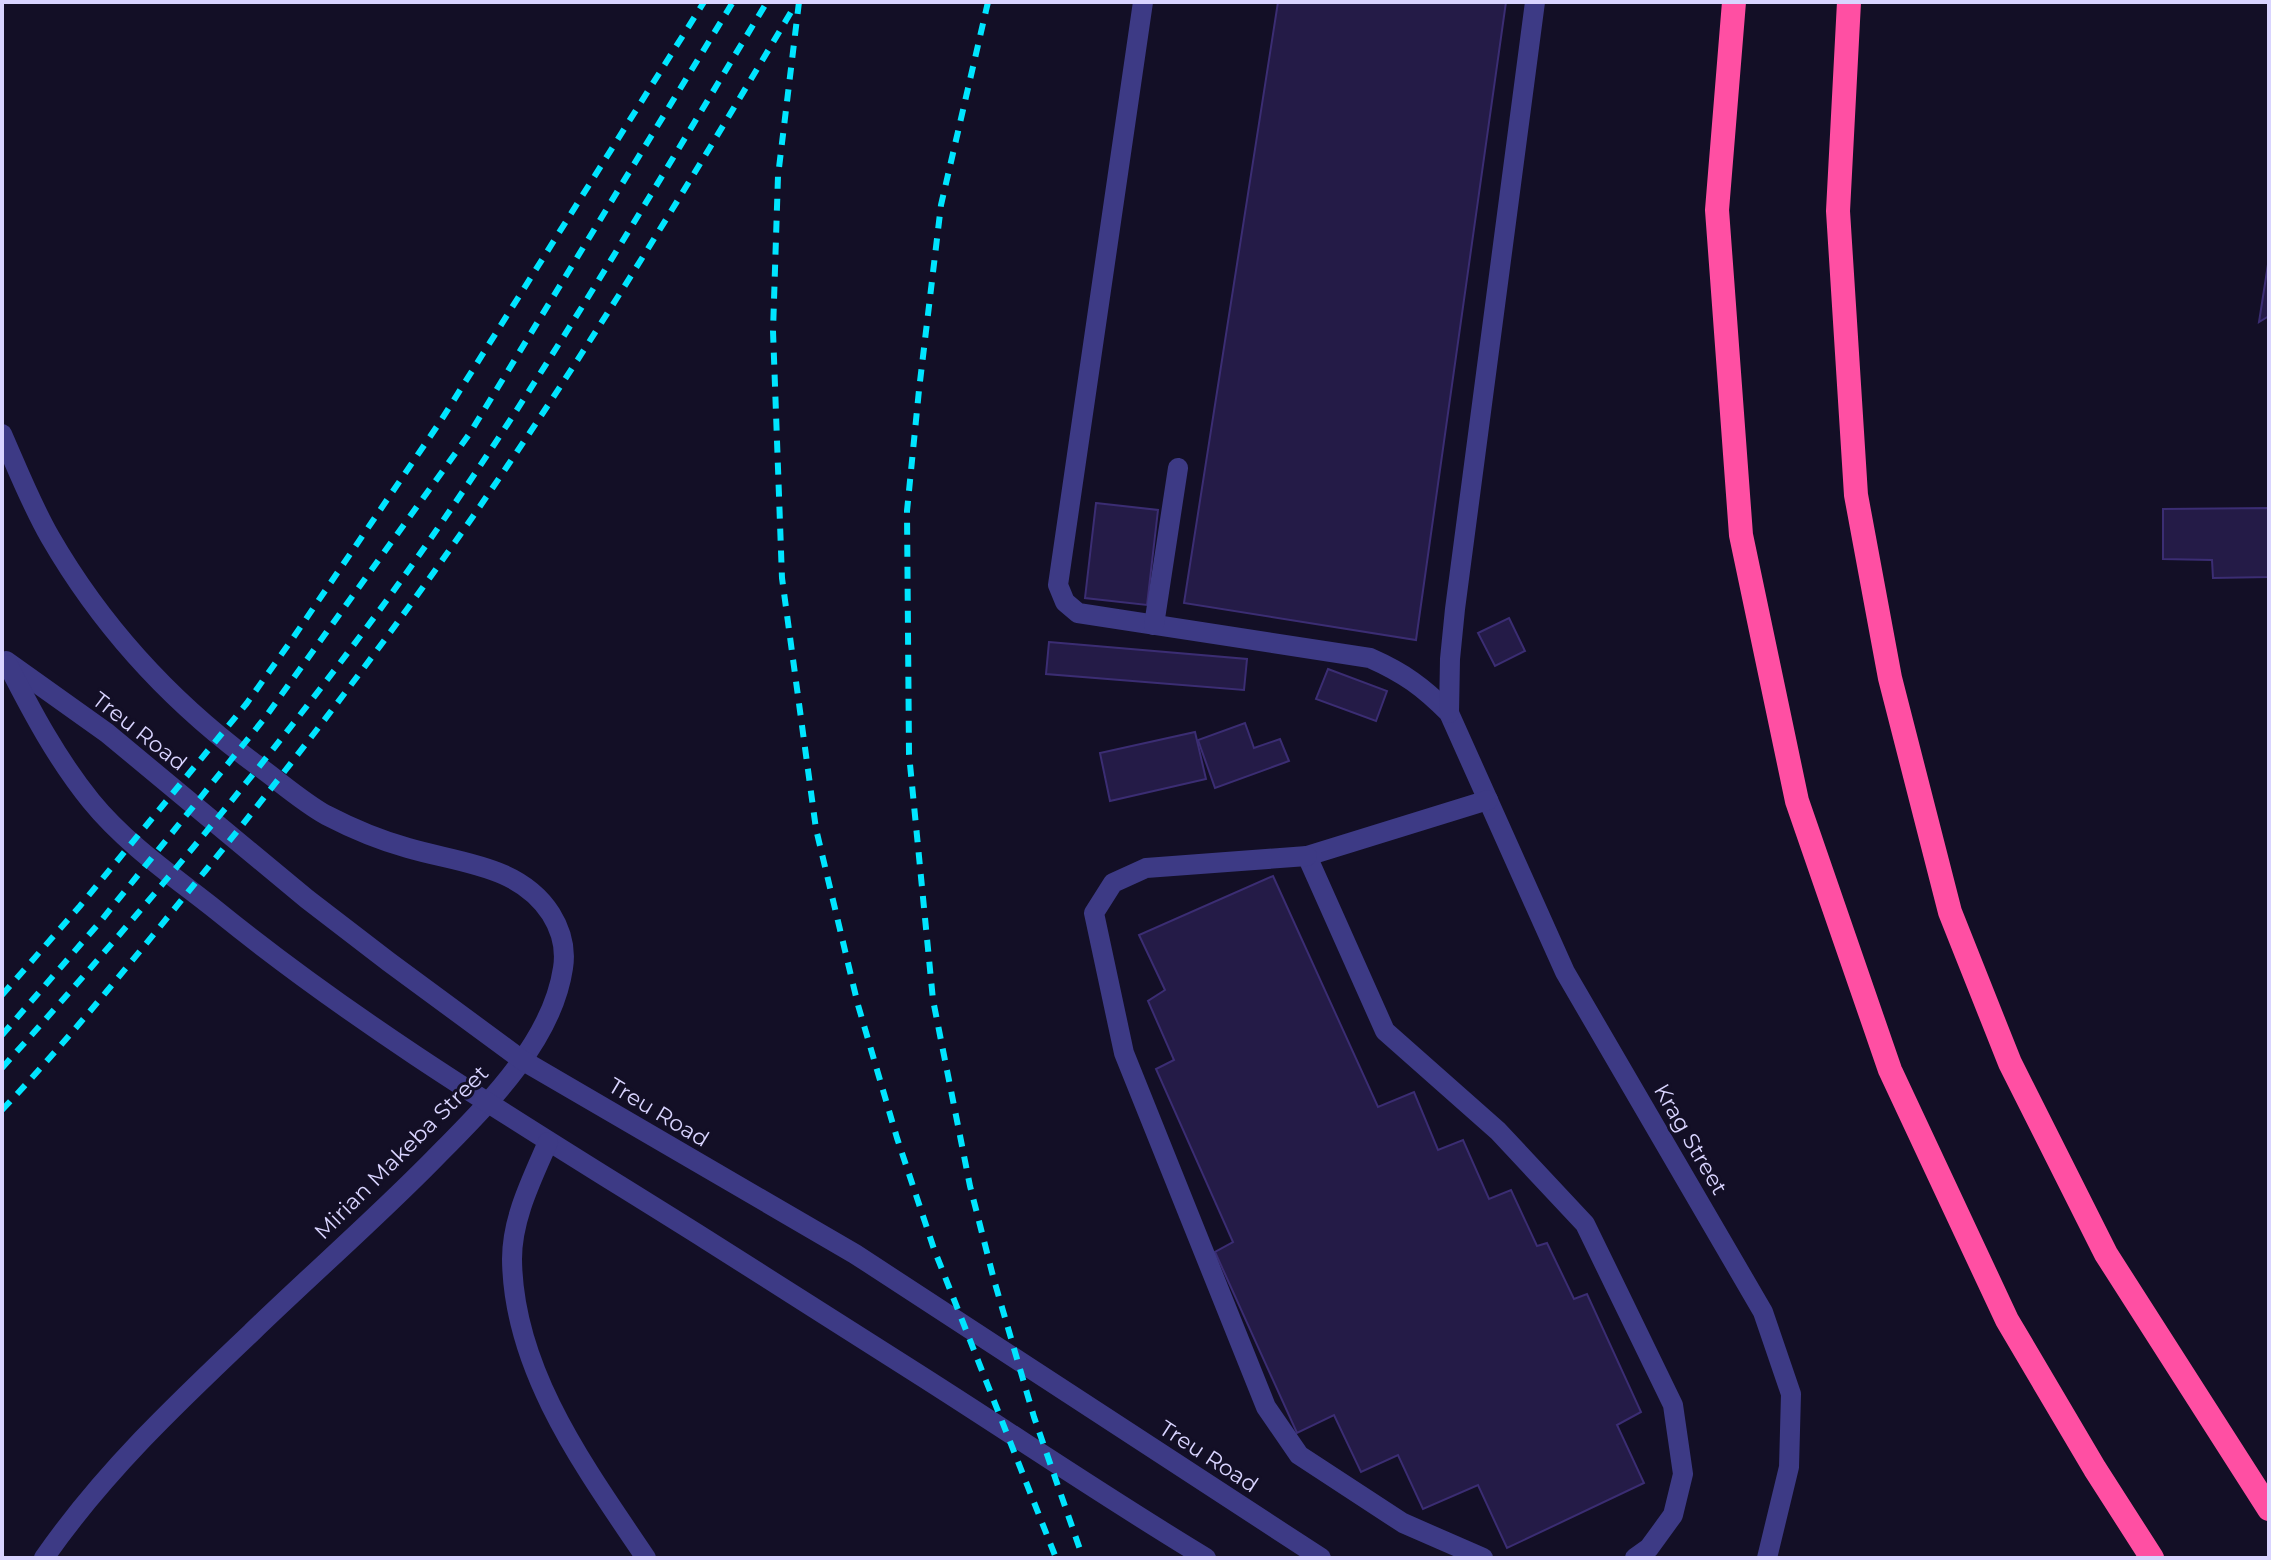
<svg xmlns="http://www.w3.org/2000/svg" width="2271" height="1560" font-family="Montserrat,sans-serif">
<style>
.building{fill:#241b47;stroke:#3b2d73;stroke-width:2}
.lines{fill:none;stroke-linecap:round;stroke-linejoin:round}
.minor{stroke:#3d3a85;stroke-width:20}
.highway{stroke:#ff4fa3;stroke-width:24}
.rail{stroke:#00e5ff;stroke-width:6;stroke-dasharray:12 10;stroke-linecap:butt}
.labels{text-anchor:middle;stroke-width:6;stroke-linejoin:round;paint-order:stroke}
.street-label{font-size:22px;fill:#d9d4ff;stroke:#130f26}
</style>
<rect width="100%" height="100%" fill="#130f26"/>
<g class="building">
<path d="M1278,2H1506L1416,640L1184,603Z"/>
<path d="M2269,258V316L2259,322Z"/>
<path d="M1096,503L1158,510L1147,605L1085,598Z"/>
<path d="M2269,508V577L2213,578L2212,560L2163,559V509Z"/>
<path d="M1509,618L1525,651L1495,666L1478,633Z"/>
<path d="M1049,642L1247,659L1244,690L1046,674Z"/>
<path d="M1328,669L1387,691L1376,721L1316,699Z"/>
<path d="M1245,723L1254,748L1280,739L1289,761L1215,788L1198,740Z"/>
<path d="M1195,732L1206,779L1110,801L1100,753Z"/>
<path d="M1273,876L1378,1107L1414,1092L1438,1150L1463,1140L1489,1199L1511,1190L1537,1246L1547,1243L1574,1299L1587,1294L1641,1412L1617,1425L1644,1483L1507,1548L1478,1485L1423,1509L1398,1455L1361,1472L1334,1415L1297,1433L1215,1252L1233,1242L1156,1069L1174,1060L1148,1001L1165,990L1139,935Z"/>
</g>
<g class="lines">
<g class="minor">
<path d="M1143,2L1058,585L1065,602L1078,613L1370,658C1404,673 1423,687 1449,713L1565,972L1763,1312L1791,1394L1789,1467L1767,1558"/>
<path d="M2,434C17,468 31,504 50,537C102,627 170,701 254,763C278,780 301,801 326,815C353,829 379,840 408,848C459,863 520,865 551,914C561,930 566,949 563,968C552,1043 484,1108 434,1159C375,1219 312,1274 252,1332C177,1403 103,1473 44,1558"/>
<path d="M1154,625L1178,468"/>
<path d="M6,661L107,733L307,899L389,962L522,1060L855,1254L1321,1558"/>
<path d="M8,665C32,712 57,759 91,801C126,844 173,876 216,910C370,1035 540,1135 707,1240C777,1285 848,1329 918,1374C1014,1435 1108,1499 1206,1558"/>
<path d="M1449,713L1450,659L1455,609L1535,2"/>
<path d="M1488,800L1307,856L1385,1031L1498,1131L1585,1224L1673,1405L1683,1474L1673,1515L1649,1548L1635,1558"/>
<path d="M1307,856L1146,868L1113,883L1094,913L1124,1053L1266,1407L1299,1455L1403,1523L1483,1558"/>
<path d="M548,1142C532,1179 512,1218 512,1259C513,1371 586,1469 646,1558"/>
</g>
<g class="highway">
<path d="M1734,2L1717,210L1741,535L1797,801L1890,1070L2007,1320L2095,1469L2152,1558"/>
<path d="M1849,2L1838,211L1856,495L1890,678L1950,912L2010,1063L2106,1254L2269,1509"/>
</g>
<g class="rail">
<path d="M799,2L778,176L773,331L782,578L816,829L858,1005L897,1138L934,1249L1056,1558"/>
<path d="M988,2L941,205L919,390L907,511L909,754L933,1000L970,1186L994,1280L1034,1417L1083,1558"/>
<path d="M2,995L80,906L247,703L293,638L440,422L704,2"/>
<path d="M2,1035L100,922L264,719L470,433L733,2"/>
<path d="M2,1068C136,919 265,766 384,604C524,412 644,205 767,2"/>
<path d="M2,1110C74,1034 140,951 206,870C312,739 414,605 508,465C609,316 702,162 794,7"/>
</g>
</g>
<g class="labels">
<g class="street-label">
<text transform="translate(140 731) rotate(38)" y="8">Treu Road</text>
<text transform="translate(659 1112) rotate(31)" y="8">Treu Road</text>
<text transform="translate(1691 1139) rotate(60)" y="8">Krag Street</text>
<text transform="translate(401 1152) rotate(-45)" y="8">Mirian Makeba Street</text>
<text transform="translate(1209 1456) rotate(33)" y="8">Treu Road</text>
</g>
</g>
<rect width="2271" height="1560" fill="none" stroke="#d9d4ff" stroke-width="8"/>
</svg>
